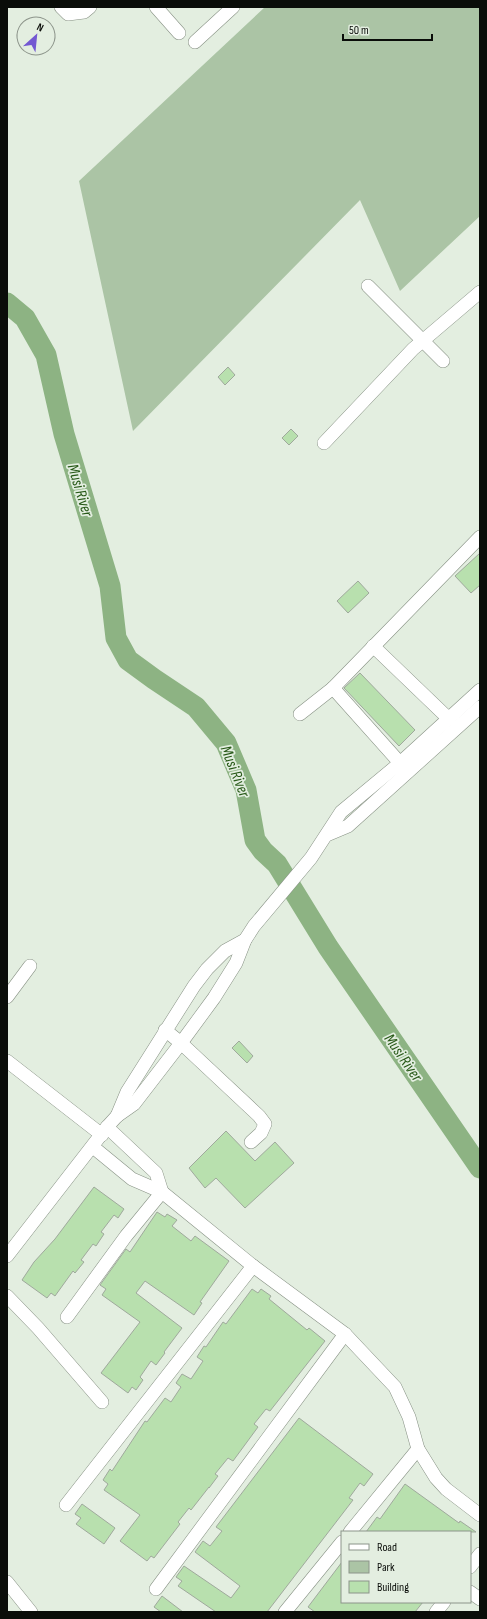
<svg xmlns="http://www.w3.org/2000/svg" width="487" height="1619" font-family="'Sofia Sans Condensed',sans-serif">
<style>
.green{fill:#abc4a5}
.lines{fill:none;stroke-linecap:round;stroke-linejoin:round}
.river{stroke:#8db383;stroke-width:21}
.building{fill:#b8e0ae;stroke:#9fa99c}
.minor-casing{stroke:#889285;stroke-width:14}
.minor{stroke:#fff;stroke-width:13}
.labels{text-anchor:middle;stroke-width:3.5;stroke-linejoin:round;paint-order:stroke}
.water-label{font-size:16px;font-style:italic;fill:#285918;stroke:#e3eee0}
</style>
<rect width="100%" height="100%" fill="#e3eee0"/>
<path class="green" d="M265,7H480V216L400,291L360,200L133,431L79,181Z"/>
<g class="lines">
<path class="river" d="M7,303L25,318L46,355L64,434L110,586L116,638L128,660L154,679L196,707L226,743L246,790L255,840L263,851L277,864L328,947L480,1168"/>
</g>
<g class="building">
<path d="M228,367L235,375L225,385L218,377Z"/>
<path d="M291,429L298,436L289,445L282,438Z"/>
<path d="M480,553V585L471,593L455,576Z"/>
<path d="M358,581L369,593L348,613L337,601Z"/>
<path d="M360,673L415,730L399,746L344,688Z"/>
<path d="M239,1041L253,1056L247,1063L232,1048Z"/>
<path d="M226,1131L255,1161L275,1142L294,1163L245,1208L216,1178L205,1188L189,1168Z"/>
<path d="M94,1187L124,1209L118,1218L114,1215L101,1232L104,1234L96,1246L93,1244L81,1260L84,1262L75,1273L73,1271L55,1296L51,1293L47,1298L22,1280L34,1262L55,1239Z"/>
<path d="M157,1212L165,1217L167,1214L177,1220L172,1226L191,1241L195,1236L229,1261L200,1302L202,1303L194,1315L145,1281L136,1293L182,1328L164,1352L165,1353L156,1365L151,1361L140,1377L143,1380L136,1390L132,1387L128,1393L101,1373L140,1322L102,1295L106,1289L100,1285L126,1249L130,1252Z"/>
<path d="M252,1289L258,1293L261,1289L271,1296L269,1299L307,1330L309,1328L325,1341L270,1411L266,1409L254,1424L258,1427L233,1461L228,1458L215,1474L218,1476L209,1488V1487L191,1510L189,1508L178,1522L180,1524L154,1558L151,1556L147,1561L120,1541L140,1515L104,1490L108,1484L103,1480L110,1469L112,1471L145,1421L147,1422L165,1398L171,1402L181,1387L176,1383L182,1374L191,1379L203,1361L197,1357L204,1346L206,1347L223,1322L226,1324Z"/>
<path d="M299,1418L373,1474L364,1486L360,1483L349,1498L353,1500L267,1612H216L178,1586L182,1581L176,1577L184,1566L231,1598L240,1586L195,1552L203,1541L210,1546L222,1531L216,1527Z"/>
<path d="M405,1484L459,1523L460,1521L476,1532H366L377,1517L380,1519Z"/>
<path d="M82,1504L115,1528L104,1544L76,1524L81,1518L75,1514Z"/>
<path d="M342,1562V1602H423L415,1612H315L308,1607Z"/>
<path d="M162,1596L183,1612H161L154,1607Z"/>
</g>
<g class="lines">
<defs>
<g id="minor">
<path d="M61,7L68,14L84,12L90,7"/>
<path d="M156,7L179,33"/>
<path d="M195,42L233,7"/>
<path d="M368,286L443,361"/>
<path d="M324,443L413,349L480,292"/>
<path d="M373,646L449,719"/>
<path d="M300,714L333,688"/>
<path d="M400,763L333,688L480,537"/>
<path d="M329,834L348,826L480,707"/>
<path d="M7,997L30,966"/>
<path d="M165,1030L181,1043L259,1116L265,1124L261,1133L251,1142"/>
<path d="M7,1061L102,1135"/>
<path d="M117,1116L127,1092L194,986L207,969L225,951L245,940"/>
<path d="M107,1127L156,1173L162,1192"/>
<path d="M93,1147L132,1179L162,1192L253,1266L345,1334L395,1387L409,1417L418,1449L436,1478L446,1489L480,1515"/>
<path d="M7,1256L107,1127L117,1116L134,1104L181,1043L214,998L236,963L245,940L254,926L311,858L341,812L400,763L480,690"/>
<path d="M7,1296L38,1328L102,1402"/>
<path d="M67,1317L126,1236L162,1192"/>
<path d="M66,1505L253,1266"/>
<path d="M350,1532L418,1449"/>
<path d="M470,1567L480,1554"/>
<path d="M7,1582L31,1612"/>
<path d="M156,1589L345,1334"/>
<path d="M470,1592L480,1599"/>
<path d="M285,1612L342,1542"/>
<path d="M436,1612L444,1602"/>
</g>
</defs>
<use href="#minor" class="minor-casing"/>
<use href="#minor" class="minor"/>
</g>
<g class="labels">
<g class="water-label">
<text transform="translate(81 490) rotate(73)" y="6">Musi River</text>
<text transform="translate(236 771) rotate(68)" y="6">Musi River</text>
<text transform="translate(404 1057) rotate(55)" y="6">Musi River</text>
</g>
</g>
<rect width="487" height="1619" fill="none" stroke="#0a0d09" stroke-width="16"/>
<rect x="341" y="1531" width="130" height="72" fill="#e3eee0" stroke="#8c948a"/>
<rect x="349" y="1544" width="20" height="6" fill="#ffffff" stroke="#8c948a"/>
<text x="377" y="1551" font-size="12" fill="#0a0d09">Road</text>
<rect x="349" y="1561" width="20" height="12" fill="#abc4a5" stroke="#8c948a"/>
<text x="377" y="1571" font-size="12" fill="#0a0d09">Park</text>
<rect x="349" y="1581" width="20" height="12" fill="#b8e0ae" stroke="#8c948a"/>
<text x="377" y="1591" font-size="12" fill="#0a0d09">Building</text>
<g transform="translate(36 36) rotate(27)"><circle r="19" fill="#e3eee0" stroke="#8c948a"/>
<path d="M0-3L7 15L0 10L-7 15Z" fill="#7358d2"/>
<text y="-6" font-size="11" font-weight="bold" text-anchor="middle" fill="#0a0d09">N</text>
</g>
<path d="M343 34v6h89v-6" fill="none" stroke="#0a0d09" stroke-width="2"/>
<text x="349" y="34" font-size="12" fill="#0a0d09" stroke="#e3eee0" stroke-width="3" paint-order="stroke">50 m</text>
</svg>
